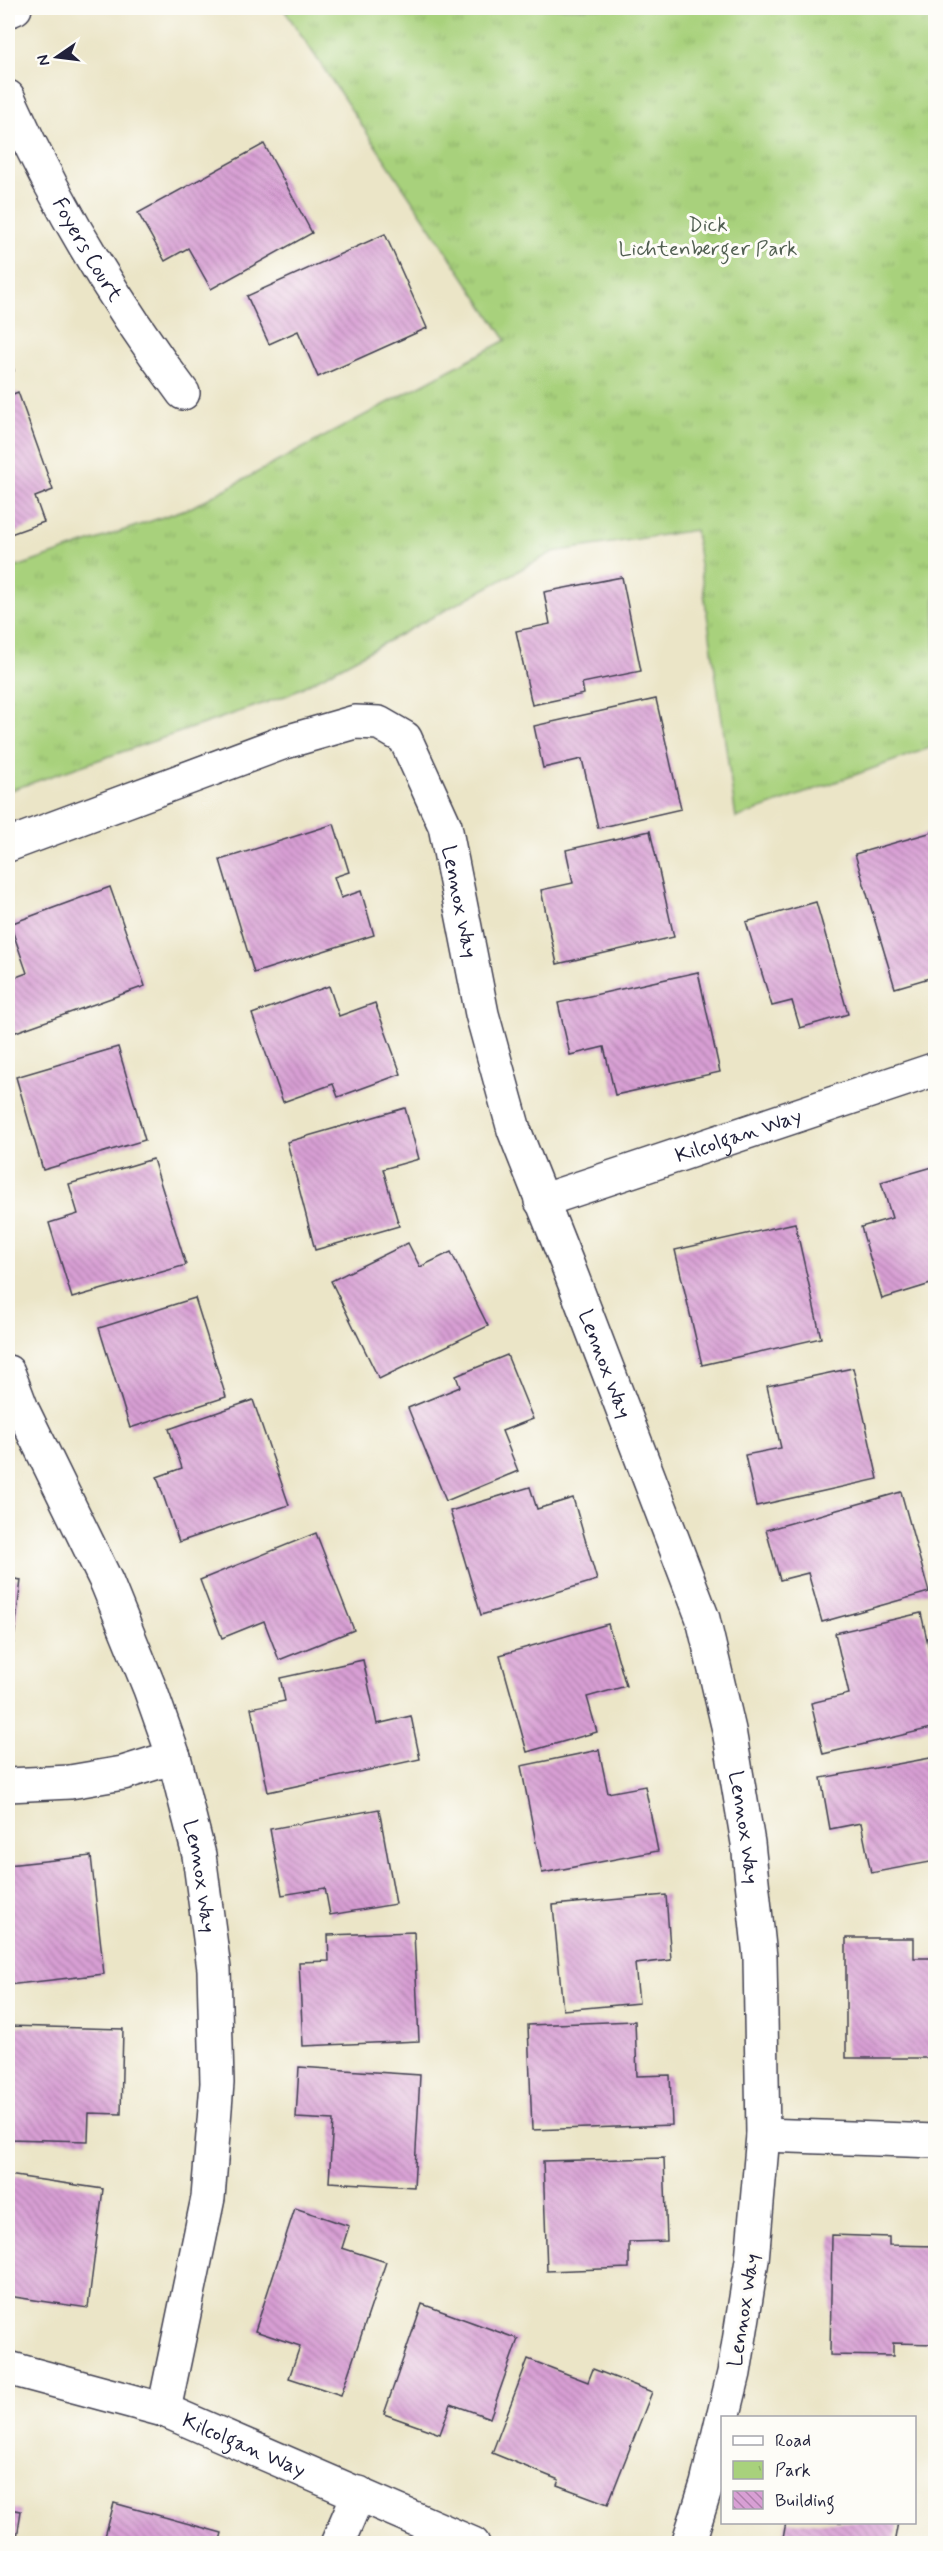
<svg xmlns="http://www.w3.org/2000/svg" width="943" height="2551" font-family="Mynerve,sans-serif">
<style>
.park{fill:url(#park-tufts);stroke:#657a5c;stroke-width:1.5}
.building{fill:url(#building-back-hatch)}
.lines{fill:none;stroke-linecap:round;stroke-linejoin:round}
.street-casing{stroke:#403f50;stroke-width:36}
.street{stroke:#fff;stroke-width:33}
.labels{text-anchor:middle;stroke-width:6;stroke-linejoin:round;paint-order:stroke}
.park-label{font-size:21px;fill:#515f52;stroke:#fdfcf7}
.street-label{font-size:21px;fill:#22223b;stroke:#fdfcf7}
</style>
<defs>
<pattern id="park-tufts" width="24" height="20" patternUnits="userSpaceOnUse" patternTransform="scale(1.5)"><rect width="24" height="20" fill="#a8d17c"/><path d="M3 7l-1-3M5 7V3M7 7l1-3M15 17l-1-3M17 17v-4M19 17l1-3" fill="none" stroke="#90b36c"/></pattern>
<pattern id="building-back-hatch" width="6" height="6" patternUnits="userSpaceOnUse" patternTransform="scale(1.5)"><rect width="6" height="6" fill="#d89fd4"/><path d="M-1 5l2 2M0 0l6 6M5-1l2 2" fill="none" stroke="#af81ad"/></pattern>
</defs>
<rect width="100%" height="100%" fill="#fdfcf7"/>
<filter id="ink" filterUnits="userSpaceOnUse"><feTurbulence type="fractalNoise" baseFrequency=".0167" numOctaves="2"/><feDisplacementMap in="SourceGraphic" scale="12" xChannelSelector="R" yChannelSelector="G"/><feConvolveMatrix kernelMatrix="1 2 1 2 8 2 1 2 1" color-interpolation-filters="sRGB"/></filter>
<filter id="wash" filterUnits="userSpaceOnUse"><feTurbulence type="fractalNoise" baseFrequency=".008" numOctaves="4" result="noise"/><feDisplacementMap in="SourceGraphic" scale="24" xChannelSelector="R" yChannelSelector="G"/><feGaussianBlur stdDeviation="1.35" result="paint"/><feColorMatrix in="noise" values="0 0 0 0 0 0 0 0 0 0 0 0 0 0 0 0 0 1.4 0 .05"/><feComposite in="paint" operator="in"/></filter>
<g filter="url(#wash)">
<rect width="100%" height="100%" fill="#ebe5c7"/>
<path class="park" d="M283,8H935V746L736,818L695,530L553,552L288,695L8,791V570L192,507L506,340Z"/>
<g id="blocks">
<g class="building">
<path d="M264,144L312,233L211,289L188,248L165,261L138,213Z"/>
<path d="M385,234L427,328L318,377L298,331L269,344L247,296Z"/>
<path d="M8,347L14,371L8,372Z"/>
<path d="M18,392L53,490L35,497L44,522L8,535V396Z"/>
<path d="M622,577L641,671L582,683L584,694L532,705L516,631L550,624L544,592Z"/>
<path d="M656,699L681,809L598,828L582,759L543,768L534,726Z"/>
<path d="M334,824L349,872L334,877L341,898L361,891L374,935L254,973L220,860Z"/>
<path d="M650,831L674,937L557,964L541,890L573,883L566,850Z"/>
<path d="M936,831V976L895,988L855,854Z"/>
<path d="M110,887L145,986L13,1033L8,1017V980L27,973L10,924Z"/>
<path d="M816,902L848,1014L800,1028L792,1001L772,1006L746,922Z"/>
<path d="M698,972L720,1072L615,1095L604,1047L570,1055L558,1003Z"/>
<path d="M329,986L339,1016L375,1003L401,1074L338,1097L333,1084L283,1102L252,1014Z"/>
<path d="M118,1047L145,1140L43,1170L16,1077Z"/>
<path d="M405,1108L419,1159L383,1169L399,1226L315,1250L287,1142Z"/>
<path d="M153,1159L186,1265L72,1298L49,1223L78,1214L69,1184Z"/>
<path d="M936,1166V1287L934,1283L882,1299L861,1227L892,1218L881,1182Z"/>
<path d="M795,1223L821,1338L702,1365L675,1250Z"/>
<path d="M408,1243L420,1267L451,1252L488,1326L379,1379L331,1281Z"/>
<path d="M195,1298L226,1397L130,1428L99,1328Z"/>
<path d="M507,1355L533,1419L502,1431L518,1471L446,1501L408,1408L460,1387L456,1376Z"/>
<path d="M853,1368L878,1479L756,1506L745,1455L781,1448L767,1386Z"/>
<path d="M253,1400L289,1505L179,1542L157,1477L182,1468L169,1429Z"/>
<path d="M530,1487L537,1509L573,1498L597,1580L481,1615L450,1511Z"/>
<path d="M901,1492L929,1592L822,1622L808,1573L780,1580L766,1530Z"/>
<path d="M316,1533L354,1630L279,1660L264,1621L222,1638L200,1580Z"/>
<path d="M8,1578L21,1580L9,1680L8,1679Z"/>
<path d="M921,1613L930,1653L936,1652V1727L823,1754L811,1703L849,1694L835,1633Z"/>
<path d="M608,1624L626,1686L587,1697L597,1732L527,1752L500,1655Z"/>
<path d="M363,1660L377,1724L411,1716L420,1759L268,1792L251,1708L285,1701L280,1678Z"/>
<path d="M599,1750L608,1793L645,1786L658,1851L542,1873L521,1766Z"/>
<path d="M936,1757V1861L871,1873L861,1823L830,1829L821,1778Z"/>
<path d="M379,1809L396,1904L330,1915L325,1888L282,1895L270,1829Z"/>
<path d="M91,1856L104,1974L8,1985V1865Z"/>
<path d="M666,1895L671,1960L635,1964L639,2003L563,2010L553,1905Z"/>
<path d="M414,1932L419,2041L303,2046L299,1962L329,1961L328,1935Z"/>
<path d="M846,1938H914V1958H936V2058H846Z"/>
<path d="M635,2021L637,2076L670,2075L672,2125L532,2130L528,2025Z"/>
<path d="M8,2026L123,2029L121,2114L89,2113L88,2141L8,2139Z"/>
<path d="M299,2067L420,2075L414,2187L329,2182L333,2120L296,2118Z"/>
<path d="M664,2158L667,2241L629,2242V2268L547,2271L543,2161Z"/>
<path d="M8,2175L103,2189L88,2308L8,2296Z"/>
<path d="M295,2208L349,2226L342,2248L386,2262L341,2395L289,2378L300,2346L255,2331Z"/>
<path d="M832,2235L889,2237V2245L936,2246V2344L893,2343V2356L830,2355Z"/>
<path d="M422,2304L518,2339L490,2418L451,2404L440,2434L384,2414Z"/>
<path d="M528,2359L588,2382L593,2369L652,2392L608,2504L557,2485L559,2480L492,2453Z"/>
<path d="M114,2503L222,2533L219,2544H103Z"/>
<path d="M8,2509L21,2511L16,2544H8Z"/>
<path d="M786,2522H898L894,2544H782Z"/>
</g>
</g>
</g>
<g filter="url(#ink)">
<use href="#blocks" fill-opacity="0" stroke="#403f50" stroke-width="1.5"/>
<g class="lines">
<defs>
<g id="street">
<path d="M8,11L15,8"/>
<path id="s1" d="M8,97C55,202 114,301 183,393"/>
<path id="s2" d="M8,845L282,743L355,722L379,723L405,738L445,826L482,1014L514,1130L566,1261L703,1619L729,1730L748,1843L760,1957L763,2135L752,2260L734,2373L723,2418"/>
<path id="s3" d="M541,1201L936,1069"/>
<path id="s4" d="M8,1372L22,1409L107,1583L150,1689L174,1757L199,1855L214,1969L217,2083L208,2198L164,2410"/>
<path d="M8,1785L70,1782L123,1773L174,1757"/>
<path d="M763,2135L936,2141"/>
<path id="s5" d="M8,2368L164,2410L473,2544"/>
<path d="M337,2544L359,2493"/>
<path d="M688,2544L707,2484L722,2420"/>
</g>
</defs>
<use href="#street" class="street-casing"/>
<use href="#street" class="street"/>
</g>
</g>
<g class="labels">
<g class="park-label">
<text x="708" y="231">Dick<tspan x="708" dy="24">Lichtenberger Park</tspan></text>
</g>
<g class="street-label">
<text dy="7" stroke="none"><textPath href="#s1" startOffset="172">Foyers Court</textPath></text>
<text dy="7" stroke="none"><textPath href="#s2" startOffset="596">Lennox Way</textPath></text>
<text dy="7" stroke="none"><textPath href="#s3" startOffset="208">Kilcolgan Way</textPath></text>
<text dy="7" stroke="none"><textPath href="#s2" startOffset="1082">Lennox Way</textPath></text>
<text dy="7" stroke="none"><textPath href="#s2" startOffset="1568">Lennox Way</textPath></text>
<text dy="7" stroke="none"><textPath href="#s4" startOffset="542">Lennox Way</textPath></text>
<text transform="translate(743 2310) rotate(-81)" y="7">Lennox Way</text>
<text dy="7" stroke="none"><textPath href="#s5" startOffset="249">Kilcolgan Way</textPath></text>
</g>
</g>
<rect width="943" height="2551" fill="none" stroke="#fdfcf7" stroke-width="30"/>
<rect x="721" y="2416" width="195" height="108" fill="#fdfcf7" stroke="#a5a5ac" stroke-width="1.5"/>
<rect x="733" y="2436" width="30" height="9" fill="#ffffff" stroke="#a5a5ac" stroke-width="1.5"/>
<text x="775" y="2446" font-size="18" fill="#22223b">Road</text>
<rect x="733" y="2461" width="30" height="18" fill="url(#park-tufts)" stroke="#a5a5ac" stroke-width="1.5"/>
<text x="775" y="2476" font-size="18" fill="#22223b">Park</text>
<rect x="733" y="2491" width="30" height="18" fill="url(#building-back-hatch)" stroke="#a5a5ac" stroke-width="1.5"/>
<text x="775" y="2506" font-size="18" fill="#22223b">Building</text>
<g transform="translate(57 57) rotate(256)" stroke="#fdfcf7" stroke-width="4.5" paint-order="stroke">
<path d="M0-4.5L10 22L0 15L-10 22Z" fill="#22223b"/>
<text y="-9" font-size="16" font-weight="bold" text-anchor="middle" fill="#22223b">N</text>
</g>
</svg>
